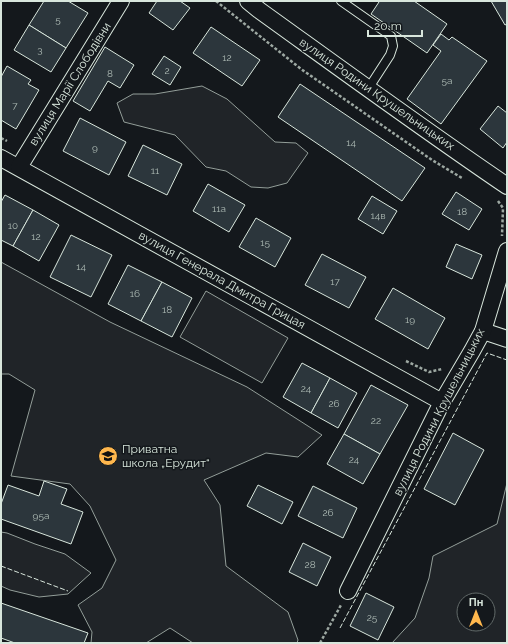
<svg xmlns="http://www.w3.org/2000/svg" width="508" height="644" font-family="Raleway,sans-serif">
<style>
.green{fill:#202428;stroke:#939e99;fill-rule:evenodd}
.building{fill:#2c363c;stroke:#d8e6dc}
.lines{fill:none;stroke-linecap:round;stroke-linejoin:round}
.lane-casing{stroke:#d8e6dc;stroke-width:10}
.street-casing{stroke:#d8e6dc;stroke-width:18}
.path{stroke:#9da8a2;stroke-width:2.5;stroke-dasharray:3 2;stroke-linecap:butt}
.lane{stroke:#14181c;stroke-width:8}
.street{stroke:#14181c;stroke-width:16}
.fence{stroke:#d8e6dc;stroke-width:1;stroke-dasharray:5 2;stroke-linecap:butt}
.labels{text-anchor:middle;stroke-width:3;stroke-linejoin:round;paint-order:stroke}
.number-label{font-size:10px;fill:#adbab4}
.street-label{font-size:12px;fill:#d8e6dc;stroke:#14181c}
.poi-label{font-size:12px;fill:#d8e6dc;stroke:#14181c;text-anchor:start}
</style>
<rect width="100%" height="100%" fill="#14181c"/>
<g class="green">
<path d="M202,86L227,99L275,142L296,143L308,153L287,183L268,188L251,187L226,171L206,167L175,135L124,122L117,103L133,94H155Z"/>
<path d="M1,262L110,322L247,387L322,435L298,457L266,453L204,480L220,505L226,566L288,612L298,640L297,643H193L170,628L146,643H91L92,632L78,605L102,588L116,560L90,506L70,484L11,476L35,390L9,374H1Z"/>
<path d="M206,291L288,338L262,383L180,337Z"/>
<path d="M507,483V643H392L415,618L429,578L433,556L497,524ZM464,600H488V624H464Z"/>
<path d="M1,532L7,533L35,544L65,554L91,573L68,594L39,597L10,590L1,586Z"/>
</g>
<g class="building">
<path d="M44,1H68L88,13L66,48L29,25Z"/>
<path d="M157,1H180L190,8L173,30L149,13Z"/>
<path d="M377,1H414L447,24L427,53L371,14L379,2Z"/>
<path d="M491,1H507V24L505,25Z"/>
<path d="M29,25L66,48L51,72L14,50Z"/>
<path d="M211,27L260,60L242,86L193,53Z"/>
<path d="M441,34L449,40L452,37L487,61L441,124L407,99L441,51L433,45Z"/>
<path d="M105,47L134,65L120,88L108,81L90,111L73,101Z"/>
<path d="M164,56L181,67L170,85L152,74Z"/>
<path d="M7,66L31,80L28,84L39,90L16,129L1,120V77Z"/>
<path d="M300,84L425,168L402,201L278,117Z"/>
<path d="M498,106L507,113V142L503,148L480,129Z"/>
<path d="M80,118L126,142L109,175L63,151Z"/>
<path d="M143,145L182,164L167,195L128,176Z"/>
<path d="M208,184L245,205L229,232L193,211Z"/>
<path d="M456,192L482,209L469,230L442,214Z"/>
<path d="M5,195L33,210L13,246L1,240V202Z"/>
<path d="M372,196L397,211L383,234L358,219Z"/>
<path d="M33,210L59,225L39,261L13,246Z"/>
<path d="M256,218L291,238L275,267L239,247Z"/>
<path d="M71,235L112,255L91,297L50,277Z"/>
<path d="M456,244L482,255L472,279L446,267Z"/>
<path d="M322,254L366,277L349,308L305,285Z"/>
<path d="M128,265L162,282L141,321L108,304Z"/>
<path d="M162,282L192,298L172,337L141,321Z"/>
<path d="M393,288L445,318L428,349L375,319Z"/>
<path d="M302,363L330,378L311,413L283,397Z"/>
<path d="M330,378L357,393L338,428L311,413Z"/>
<path d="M371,385L408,405L380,454L344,434Z"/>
<path d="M453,433L484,450L455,505L424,489Z"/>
<path d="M344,434L380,454L363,484L327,464Z"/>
<path d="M44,481L67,489L61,504L83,512L71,544L1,519V504L8,485L39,496Z"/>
<path d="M258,485L293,502L282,524L247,506Z"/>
<path d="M313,486L357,508L343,538L298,516Z"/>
<path d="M303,543L331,557L317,586L289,572Z"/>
<path d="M366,593L394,607L378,640L350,626Z"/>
<path d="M1,603L88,633L84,643H15L1,638Z"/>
</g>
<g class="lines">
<defs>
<path id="lane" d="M341,1L391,36L393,46L390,55L368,89"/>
<g id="street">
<path d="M248,1L259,10C341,69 423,129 507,186"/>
<path d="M1,158L442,402"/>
<path d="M19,167L121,1"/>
<path d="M483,331L507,339"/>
<path d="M348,591L442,402L472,351L483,331L507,251"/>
</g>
</defs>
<use href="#lane" class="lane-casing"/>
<use href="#street" class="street-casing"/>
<g class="path">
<path d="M216,1L301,69L432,160L462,178"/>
<path d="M1,138L7,141"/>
<path d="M498,201L503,208L502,236"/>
<path d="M406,361L429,372L442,369"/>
<path d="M320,643L341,605"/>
</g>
<use href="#lane" class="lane"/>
<use href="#street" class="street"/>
<g class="fence">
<path d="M1,566L68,591"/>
<path d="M340,628L487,353L507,360"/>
</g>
</g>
<defs>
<symbol id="school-disc" viewBox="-11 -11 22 22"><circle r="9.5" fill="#ffb74d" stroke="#14181c"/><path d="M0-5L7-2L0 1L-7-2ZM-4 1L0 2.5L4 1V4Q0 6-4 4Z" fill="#111"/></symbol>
</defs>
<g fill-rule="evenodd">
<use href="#school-disc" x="97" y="445" width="22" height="22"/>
</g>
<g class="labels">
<g class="number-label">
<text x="58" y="23">5</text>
<text x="40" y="53">3</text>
<text x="227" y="61">12</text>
<text x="167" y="74">2</text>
<text x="110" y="77">8</text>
<text x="447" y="84">5а</text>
<text x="15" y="109">7</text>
<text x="351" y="146">14</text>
<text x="95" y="151">9</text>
<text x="155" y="174">11</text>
<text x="219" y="212">11а</text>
<text x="462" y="215">18</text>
<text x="378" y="219">14в</text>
<text x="13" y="229">10</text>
<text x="36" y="240">12</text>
<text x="265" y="246">15</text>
<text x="81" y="270">14</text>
<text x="335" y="285">17</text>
<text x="135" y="297">16</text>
<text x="167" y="313">18</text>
<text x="410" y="323">19</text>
<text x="306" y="392">24</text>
<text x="334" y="407">26</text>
<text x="376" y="424">22</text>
<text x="354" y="463">24</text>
<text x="328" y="516">26</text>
<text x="41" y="519">95а</text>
<text x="310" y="568">28</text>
<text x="372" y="621">25</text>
</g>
<g class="street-label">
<text transform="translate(70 84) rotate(-58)" y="4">вулиця Марії Слободівни</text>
<text transform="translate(377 94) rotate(35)" y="4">вулиця Родини Крушельницьких</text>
<text transform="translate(222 280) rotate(29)" y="4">вулиця Генерала Дмитра Грицая</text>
<text transform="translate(439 412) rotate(-63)" y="4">вулиця Родини Крушельницьких</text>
</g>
<g class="poi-label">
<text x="122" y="453">Приватна<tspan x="122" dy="14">школа „Ерудит“</tspan></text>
</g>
</g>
<rect width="508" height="644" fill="none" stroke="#d8e6dc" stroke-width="4"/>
<g transform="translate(476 612)"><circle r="19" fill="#14181c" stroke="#626a69"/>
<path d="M0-3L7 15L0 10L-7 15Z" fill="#ffb74d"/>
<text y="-6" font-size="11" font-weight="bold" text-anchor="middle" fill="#d8e6dc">Пн</text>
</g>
<path d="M368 30v6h54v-6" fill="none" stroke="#d8e6dc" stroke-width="2"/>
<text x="374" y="30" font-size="12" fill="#d8e6dc" stroke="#14181c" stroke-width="3" paint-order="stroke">20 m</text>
</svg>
